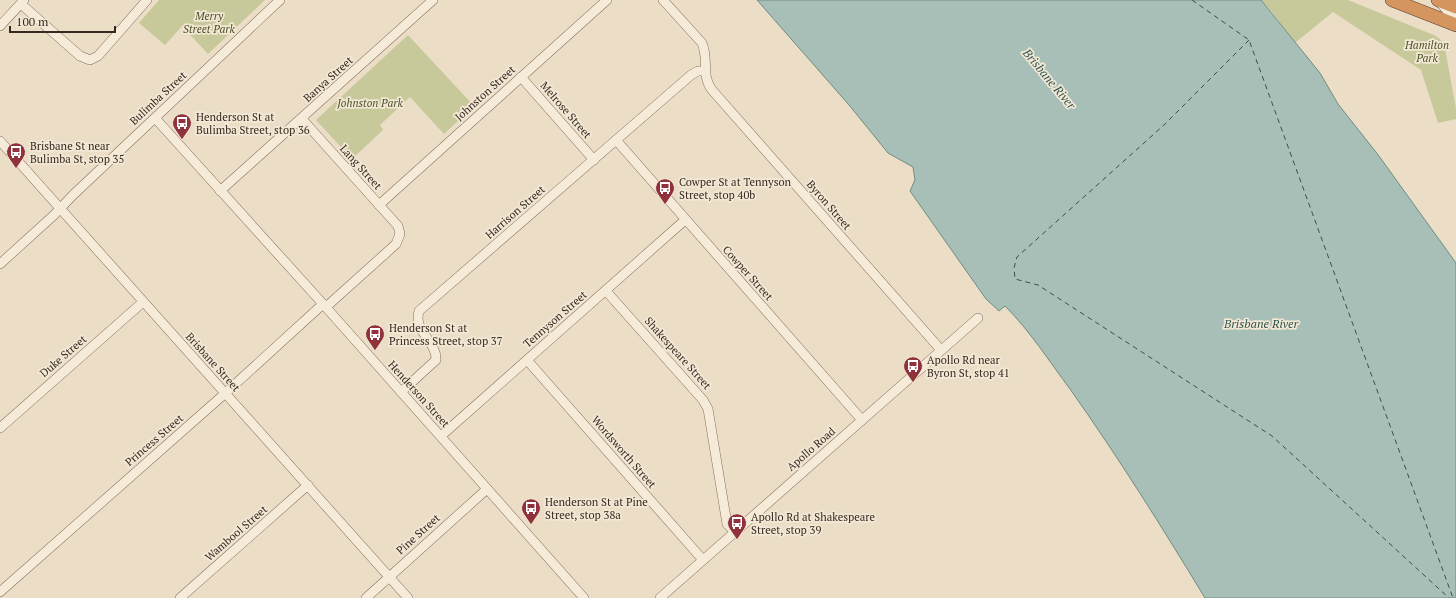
<svg xmlns="http://www.w3.org/2000/svg" width="1456" height="598" font-family="'PT Serif',serif">
<style>
.green{fill:#c7c99b}
.water{fill:#a7bfb6;stroke:#6f8d83}
.lines{fill:none;stroke-linecap:round;stroke-linejoin:round}
.ferry{stroke:#30554f;stroke-width:1;stroke-dasharray:5 4;stroke-linecap:butt}
.minor-casing{stroke:#856f5d;stroke-width:10}
.highway-casing{stroke:#533e31;stroke-width:14}
.minor{stroke:#f6ebd9;stroke-width:9}
.highway{stroke:#d4955e;stroke-width:13}
.labels{text-anchor:middle;stroke-width:3.5;stroke-linejoin:round;paint-order:stroke}
.park-label{font-size:11px;font-style:italic;fill:#4b5128;stroke:#f3e8d5}
.street-label{font-size:11px;fill:#372920;stroke:#f3e8d5}
.poi-label{font-size:11px;fill:#372920;stroke:#f3e8d5;text-anchor:start}
.water-label{font-size:12px;font-style:italic;fill:#30554f;stroke:#f3e8d5}
</style>
<rect width="100%" height="100%" fill="#ebddc6"/>
<g class="green">
<path d="M159,0H265L208,54L182,26L165,45L139,23Z"/>
<path d="M1261,0H1348L1436,36L1444,43L1456,109V119L1438,123L1421,70L1333,12L1295,43L1272,12Z"/>
<path d="M408,35L474,106L444,134L410,97L380,125L383,130L352,159L316,120Z"/>
</g>
<path class="water" d="M757,0H1261L1320,73L1338,104L1379,156L1456,263V598H1205C1162,527 1118,457 1070,389C1049,361 1030,331 1005,306L999,311L986,299L910,191L915,180L913,167L888,153L849,105Z"/>
<g class="lines">
<g class="ferry">
<path d="M1192,0L1249,40L1453,598"/>
<path d="M1249,40L1164,125L1017,257L1014,268L1015,279L1038,285L1272,436L1449,598"/>
</g>
<defs>
<g id="minor">
<path d="M663,0L702,43C709,59 701,76 712,90L941,350"/>
<path d="M1439,1L1448,12L1456,16"/>
<path d="M21,4L80,56L90,60L98,56L147,0"/>
<path d="M0,26L24,0"/>
<path d="M521,77L594,160"/>
<path d="M155,118L323,304L584,598"/>
<path d="M302,119L398,226L400,234L396,244L326,307"/>
<path d="M616,140L862,420"/>
<path d="M0,141L408,598"/>
<path d="M220,191L433,0"/>
<path d="M379,205L607,0"/>
<path d="M0,264L54,215L73,195L280,0"/>
<path d="M606,291L703,400L708,409L727,524L735,532"/>
<path d="M527,360L703,560"/>
<path d="M401,392L436,360C437,341 413,332 419,311L691,75L698,71H705"/>
<path d="M0,428L143,302"/>
<path d="M441,436L685,220"/>
<path d="M0,592L221,397L323,304"/>
<path d="M180,598L308,485"/>
<path d="M366,598L487,489"/>
<path d="M660,598L978,318"/>
</g>
<g id="highway">
<path d="M1392,0L1456,25"/>
<path d="M1438,0L1456,7"/>
</g>
</defs>
<use href="#minor" class="minor-casing"/>
<use href="#highway" class="highway-casing"/>
<use href="#minor" class="minor"/>
<use href="#highway" class="highway"/>
</g>
<defs>
<symbol id="bus-pin" viewBox="-11 -11 22 30"><path d="M0 17L-7.5 6A9.5 9.5 0 1 1 7.5 6Z" fill="#90323b" stroke="#f3e8d5"/><path d="M-5-6H5V4H4V6H2V4H-2V6H-4V4H-5ZM-3.5-4V0h7V-4ZM-3.5 1.2v1.5H-2V1.2ZM2 1.2v1.5H3.5V1.2Z" fill="#fff"/></symbol>
</defs>
<g fill-rule="evenodd">
<use href="#bus-pin" x="171" y="112" width="22" height="30"/>
<use href="#bus-pin" x="5" y="141" width="22" height="30"/>
<use href="#bus-pin" x="654" y="177" width="22" height="30"/>
<use href="#bus-pin" x="364" y="323" width="22" height="30"/>
<use href="#bus-pin" x="902" y="355" width="22" height="30"/>
<use href="#bus-pin" x="520" y="497" width="22" height="30"/>
<use href="#bus-pin" x="726" y="512" width="22" height="30"/>
</g>
<g class="labels">
<g class="park-label">
<text x="209" y="20">Merry<tspan x="209" dy="13">Street Park</tspan></text>
<text x="1427" y="49">Hamilton<tspan x="1427" dy="13">Park</tspan></text>
<text x="370" y="107">Johnston Park</text>
</g>
<g class="street-label">
<text transform="translate(328 79) rotate(-42)" y="4">Banya Street</text>
<text transform="translate(485 93) rotate(-42)" y="4">Johnston Street</text>
<text transform="translate(158 98) rotate(-43)" y="4">Bulimba Street</text>
<text transform="translate(566 110) rotate(49)" y="4">Melrose Street</text>
<text transform="translate(361 167) rotate(48)" y="4">Lang Street</text>
<text transform="translate(829 205) rotate(49)" y="4">Byron Street</text>
<text transform="translate(515 212) rotate(-41)" y="4">Harrison Street</text>
<text transform="translate(748 273) rotate(48)" y="4">Cowper Street</text>
<text transform="translate(555 319) rotate(-41)" y="4">Tennyson Street</text>
<text transform="translate(678 353) rotate(48)" y="4">Shakespeare Street</text>
<text transform="translate(63 356) rotate(-41)" y="4">Duke Street</text>
<text transform="translate(213 362) rotate(48)" y="4">Brisbane Street</text>
<text transform="translate(419 394) rotate(48)" y="4">Henderson Street</text>
<text transform="translate(154 440) rotate(-41)" y="4">Princess Street</text>
<text transform="translate(811 449) rotate(-41)" y="4">Apollo Road</text>
<text transform="translate(624 452) rotate(49)" y="4">Wordsworth Street</text>
<text transform="translate(236 533) rotate(-41)" y="4">Wambool Street</text>
<text transform="translate(418 534) rotate(-42)" y="4">Pine Street</text>
</g>
<g class="poi-label">
<text x="196" y="121">Henderson St at<tspan x="196" dy="13">Bulimba Street, stop 36</tspan></text>
<text x="30" y="150">Brisbane St near<tspan x="30" dy="13">Bulimba St, stop 35</tspan></text>
<text x="679" y="186">Cowper St at Tennyson<tspan x="679" dy="13">Street, stop 40b</tspan></text>
<text x="389" y="332">Henderson St at<tspan x="389" dy="13">Princess Street, stop 37</tspan></text>
<text x="927" y="364">Apollo Rd near<tspan x="927" dy="13">Byron St, stop 41</tspan></text>
<text x="545" y="506">Henderson St at Pine<tspan x="545" dy="13">Street, stop 38a</tspan></text>
<text x="751" y="521">Apollo Rd at Shakespeare<tspan x="751" dy="13">Street, stop 39</tspan></text>
</g>
<g class="water-label">
<text transform="translate(1049 79) rotate(50)" y="4">Brisbane River</text>
<text x="1261" y="328">Brisbane River</text>
</g>
</g>
<path d="M10 26v6h105v-6" fill="none" stroke="#372920" stroke-width="2"/>
<text x="16" y="26" font-size="12" fill="#372920" stroke="#f3e8d5" stroke-width="3" paint-order="stroke">100 m</text>
</svg>
